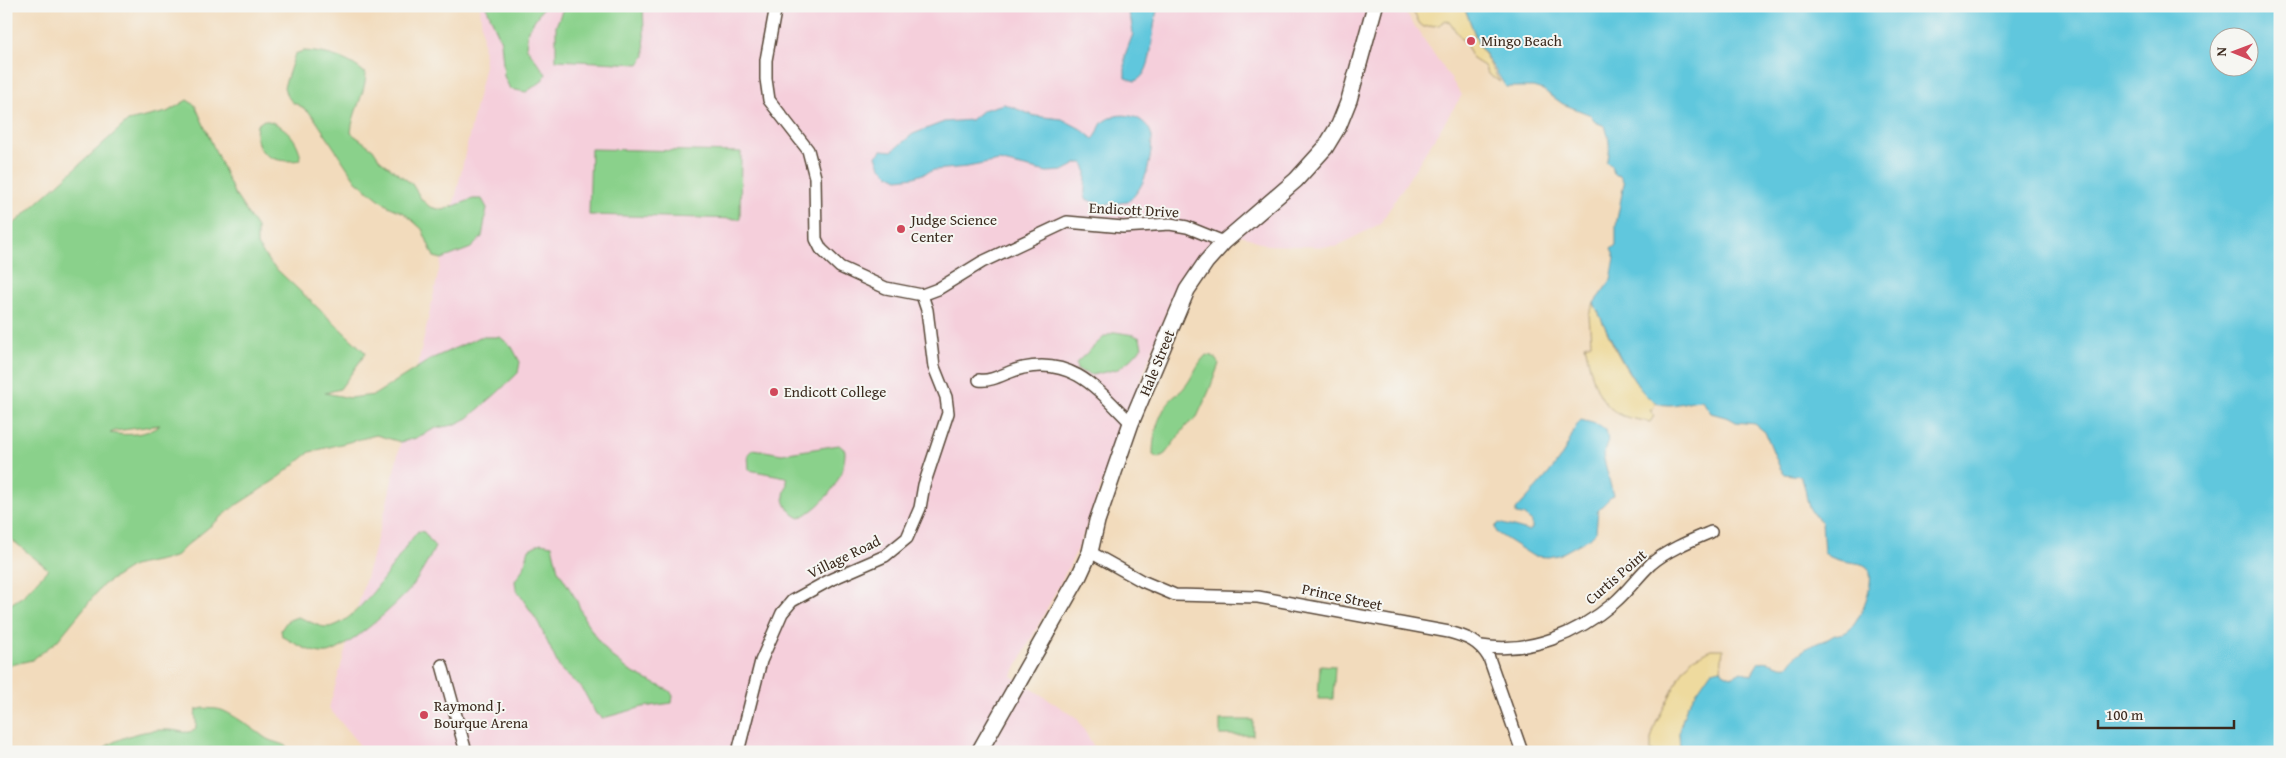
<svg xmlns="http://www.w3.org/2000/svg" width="2286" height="758" font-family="'Gentium Book Plus',serif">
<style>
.built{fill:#f5cfdb}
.green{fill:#8ad18b;stroke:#627e54;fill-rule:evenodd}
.sand{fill:#eeda9e;stroke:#94825e}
.water{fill:#60c7dd;stroke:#4e787e;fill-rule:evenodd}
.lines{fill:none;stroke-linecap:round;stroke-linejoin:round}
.minor-casing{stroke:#564536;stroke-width:14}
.major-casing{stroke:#564536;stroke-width:18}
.minor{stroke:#fff;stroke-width:11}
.major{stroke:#fff;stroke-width:15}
.poi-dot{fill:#d1495b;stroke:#f6f6f2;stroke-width:2}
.labels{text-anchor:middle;stroke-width:4;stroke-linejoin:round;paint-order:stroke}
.poi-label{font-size:15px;fill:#3b2a1e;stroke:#f6f6f2;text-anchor:start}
.street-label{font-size:15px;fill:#3b2a1e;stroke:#f6f6f2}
</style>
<rect width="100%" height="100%" fill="#f6f6f2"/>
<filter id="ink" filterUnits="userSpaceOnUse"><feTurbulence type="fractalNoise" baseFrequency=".02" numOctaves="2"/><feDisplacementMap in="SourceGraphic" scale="10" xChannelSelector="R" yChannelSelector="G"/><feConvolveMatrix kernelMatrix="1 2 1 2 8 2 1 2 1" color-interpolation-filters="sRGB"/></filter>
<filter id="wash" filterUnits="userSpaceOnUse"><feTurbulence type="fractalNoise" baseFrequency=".0096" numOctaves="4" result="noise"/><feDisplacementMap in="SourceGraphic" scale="20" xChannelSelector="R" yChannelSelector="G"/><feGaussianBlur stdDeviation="1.12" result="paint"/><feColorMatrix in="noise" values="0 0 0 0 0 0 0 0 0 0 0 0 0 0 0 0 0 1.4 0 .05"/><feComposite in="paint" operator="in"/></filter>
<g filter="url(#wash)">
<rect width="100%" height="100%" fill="#f2dbbc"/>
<path class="built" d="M480,6H1401L1462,95L1380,224L1335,247L1267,245L1241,235L1180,276L1078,549L1012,676L1077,718L1097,752H365L329,708L386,507L485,65Z"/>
<g class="green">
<path d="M486,6H544L528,30L526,47L546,74L541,82L526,92L510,89L504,76L501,41Z"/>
<path d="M564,6H643L645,56L639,64L556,60V26Z"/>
<path d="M303,51C325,52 349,58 366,74C365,95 352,113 351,133L373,149L380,160L412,184L422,200L430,207L443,210L473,199H482L487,208L482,237L471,248L442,259L434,257L422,229L404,213L388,206L356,181L313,116L302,107L292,102L286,94L284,87L295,54Z"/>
<path d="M187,100L195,105L234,193L257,228V245L270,263L366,353L340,389L325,393L350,398L374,395L431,359L480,337H500L512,347L520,362L518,373L496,394L468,418L454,425L436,428L416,438L401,442L376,435L310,452L275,480L235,506L187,545L175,557L133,566L103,585L57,641L32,660L6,666V607L23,596L48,569L6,535V231L128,121L167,112ZM160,425C148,435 127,436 110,433L115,431Z"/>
<path d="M264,120C285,124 299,140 301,160C274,164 252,155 257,125Z"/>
<path d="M591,149L741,152L740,219L589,215Z"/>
<path d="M1115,332L1134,335L1140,338L1142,347L1131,359L1118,369L1092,375L1077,370L1076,363L1104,337Z"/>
<path d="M1206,355L1213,356L1219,364L1209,391L1197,417L1187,425L1165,454L1158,458L1153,455C1153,437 1157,418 1168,403C1173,396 1182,392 1187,384C1194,374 1197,364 1206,355Z"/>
<path d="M839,445L845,450C846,478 824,505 800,518C792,515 784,506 784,497C784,488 789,488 786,477L749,470L748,454L753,449L782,454Z"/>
<path d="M418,531L424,532L435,547C429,560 420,575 412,587C400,602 346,650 328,653C313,655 294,643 282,636L281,630L287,621L297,617C306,619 318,627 326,627C357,628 399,553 418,531Z"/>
<path d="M541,543L552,545L558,570L576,599L584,618L597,639L611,656L631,672L670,691L673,696L672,703L643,707L603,718L596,714L582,688L560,669L538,622L516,589L515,581L524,567L529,549Z"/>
<path d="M1320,665L1335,666L1333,699H1318Z"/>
<path d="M204,708C210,709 218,708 224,711C235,716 255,730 264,737C273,744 286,742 292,752H218L211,748L182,752H104L105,747C122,736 147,729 169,730C180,730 184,735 195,730C198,722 194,717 196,710Z"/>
<rect x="1220" y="720" width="33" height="15"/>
</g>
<g class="sand">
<path d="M1410,6H1464L1479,45L1500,82L1488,74L1484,66L1473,59L1467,46L1449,22L1445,20L1439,25L1424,27L1420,24Z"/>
<path d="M1594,303C1610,337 1625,379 1656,403L1652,410H1650L1654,416L1650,422C1641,420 1631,419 1623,416C1595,404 1591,371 1585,345L1591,343L1589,315Z"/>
<path d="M1712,649H1723L1721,669L1711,672L1687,706L1679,731L1680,752H1651V739L1656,723L1683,670L1693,658Z"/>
</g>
<g class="water">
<path d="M1126,6H1159C1150,23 1156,74 1135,81L1125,78V55L1133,34L1131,20Z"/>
<path d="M1464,6H2280V752H1680L1679,731L1687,706L1711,671L1721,669L1723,673L1731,677L1741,671L1751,675L1759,662C1771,659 1777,668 1788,666C1797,652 1809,646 1825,640C1829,639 1832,636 1835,635C1841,633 1844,634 1849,630C1860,622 1878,577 1867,567C1860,560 1839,565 1824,553L1822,522C1800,505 1811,495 1800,476L1785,474L1780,468L1765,432L1755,424L1736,422L1729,418L1711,413L1702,400C1687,400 1673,409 1657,403C1635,396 1604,324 1594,303L1611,280L1615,258L1611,249L1616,245V225L1624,183L1620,176L1614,174L1612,166L1606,162C1612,154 1609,136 1605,126L1595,122L1591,115L1563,104L1543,90L1533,87H1506L1479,45ZM2218,38H2248V68H2218Z"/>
<path d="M1004,104L1035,116L1062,119L1081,129L1093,139C1099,134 1098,127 1103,122C1119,109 1148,115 1152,137C1151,161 1147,185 1128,202L1101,205L1086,199C1082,188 1090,173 1083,163H1078L1063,171L1047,172L999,161L967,167L934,170L914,177L898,179L888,174L880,166L876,156L882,150L892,151L913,134L944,122L971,120L983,110Z"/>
<path d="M1581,420L1596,424L1606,430C1609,440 1608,446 1603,455L1613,495L1598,510L1596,532L1590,538L1559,555L1548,557L1533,556L1497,533L1495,527L1499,523L1528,531L1532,529V522L1523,515L1516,514V510C1533,491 1552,473 1565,450C1571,440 1573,428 1581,420Z"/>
</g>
</g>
<g filter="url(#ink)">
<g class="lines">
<defs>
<g id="minor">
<path d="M776,6L766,60V79L769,100L808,150L815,177L816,239L821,249L840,267L886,288L922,295L938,289L982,262L1067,222L1123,227L1170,224L1187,227L1224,242"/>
<path d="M979,380C994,382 1007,371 1023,368C1074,357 1098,390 1131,423"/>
<path d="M1090,552L1142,581L1175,595L1258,597L1449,632C1467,637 1479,641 1489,658L1522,752"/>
<path d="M1481,646C1530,654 1577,634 1614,603C1628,591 1638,576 1651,564C1667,550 1692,540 1711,532"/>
<path d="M442,665L466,752"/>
<path d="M738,752L761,661L782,613L792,601L832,579L885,556L907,538L920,508L924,485L948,413L946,397L934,367L927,310L922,295"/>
</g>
<path id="major" d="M979,752L1079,576L1090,552L1097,521L1131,423L1187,290L1206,262L1224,242L1296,180L1325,148L1339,125L1349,100L1375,6"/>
</defs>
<use href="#minor" class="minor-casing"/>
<use href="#major" class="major-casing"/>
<use href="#minor" class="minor"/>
<use href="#major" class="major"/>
</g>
</g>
<g class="poi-dot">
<circle cx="1471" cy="41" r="5"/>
<circle cx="901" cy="229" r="5"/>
<circle cx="774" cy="392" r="5"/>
<circle cx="424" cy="715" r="5"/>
</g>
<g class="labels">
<g class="poi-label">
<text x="1481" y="46">Mingo Beach</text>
<text x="911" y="225">Judge Science<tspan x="911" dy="17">Center</tspan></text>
<text x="784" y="397">Endicott College</text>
<text x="434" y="711">Raymond J.<tspan x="434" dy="17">Bourque Arena</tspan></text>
</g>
<g class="street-label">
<text transform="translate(1134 210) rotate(3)" y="5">Endicott Drive</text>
<text transform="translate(1157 363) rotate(-68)" y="5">Hale Street</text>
<text transform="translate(844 557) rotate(-26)" y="5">Village Road</text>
<text transform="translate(1616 577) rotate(-41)" y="5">Curtis Point</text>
<text transform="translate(1342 597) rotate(12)" y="5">Prince Street</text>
</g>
</g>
<rect width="2286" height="758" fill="none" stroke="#f6f6f2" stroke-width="25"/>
<g transform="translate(2234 52) rotate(271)"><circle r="24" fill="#f6f6f2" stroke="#aba49d"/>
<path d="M0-4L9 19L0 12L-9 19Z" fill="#d1495b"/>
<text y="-8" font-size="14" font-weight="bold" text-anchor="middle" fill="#3b2a1e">N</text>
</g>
<path d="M2098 720v8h136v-8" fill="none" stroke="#3b2a1e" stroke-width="2.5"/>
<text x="2106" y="720" font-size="15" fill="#3b2a1e" stroke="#f6f6f2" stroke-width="4" paint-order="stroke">100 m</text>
</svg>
